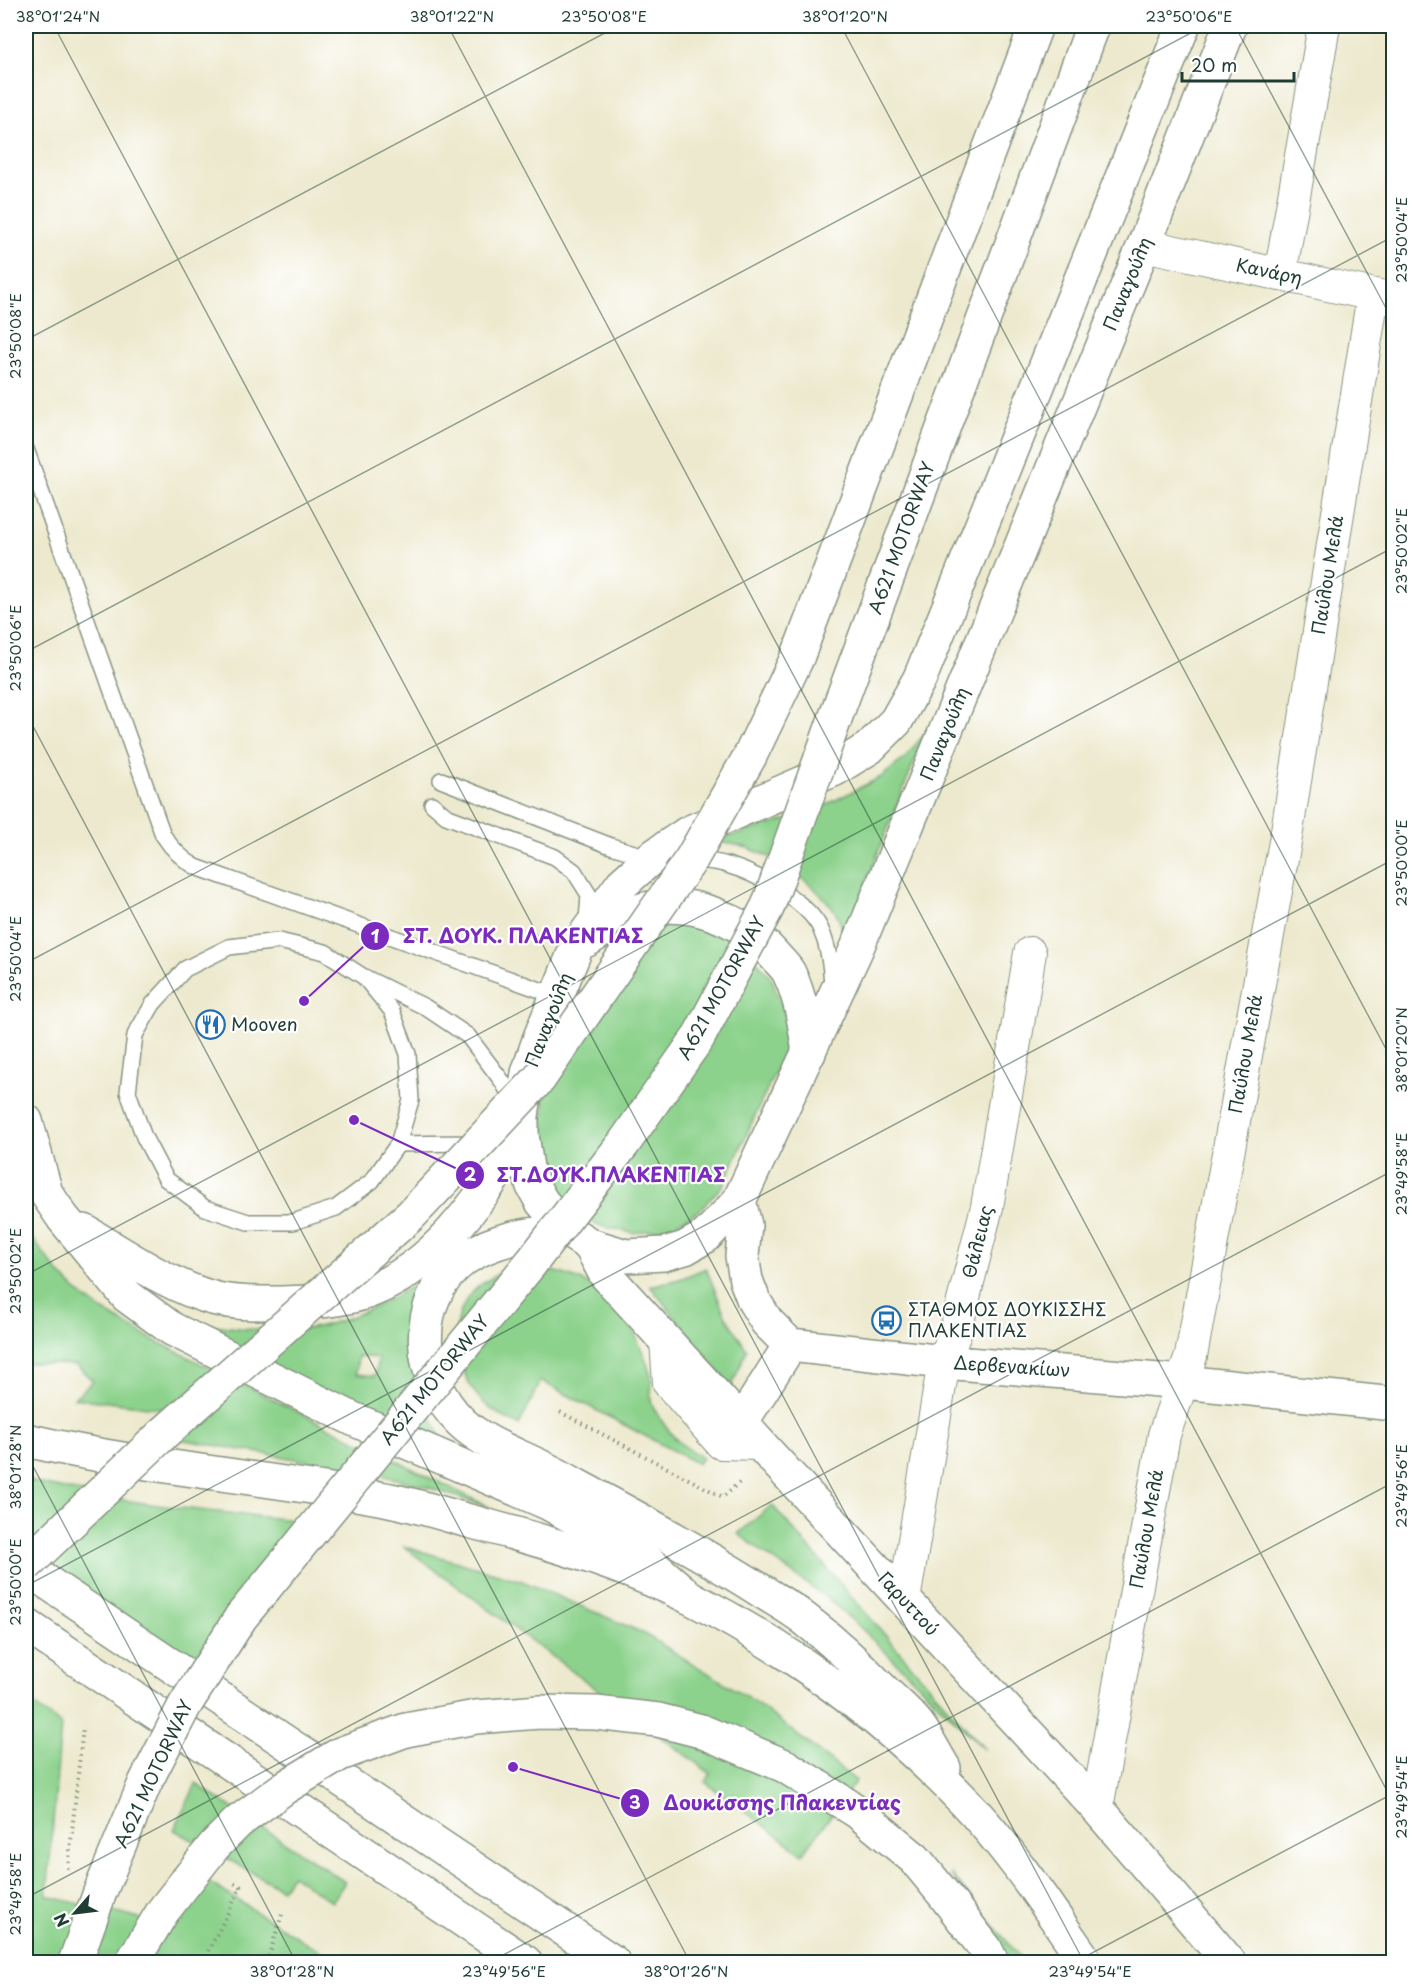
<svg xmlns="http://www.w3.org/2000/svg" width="1419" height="1988" font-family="'Playpen Sans',sans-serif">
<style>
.green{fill:#8cd28c;stroke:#568860;stroke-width:1.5;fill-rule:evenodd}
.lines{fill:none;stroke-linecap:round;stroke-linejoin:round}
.lane-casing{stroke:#869381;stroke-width:18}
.street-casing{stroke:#869381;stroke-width:34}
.secondary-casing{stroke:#869381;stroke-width:36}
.highway-casing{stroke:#869381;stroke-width:36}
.path{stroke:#869381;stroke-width:4;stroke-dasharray:1.5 4.5;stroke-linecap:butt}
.lane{stroke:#fff;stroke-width:15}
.street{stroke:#fff;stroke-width:32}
.secondary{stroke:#fff;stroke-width:33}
.highway{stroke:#fff;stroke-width:33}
.highway-bridge-casing{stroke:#869381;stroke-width:36;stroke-linecap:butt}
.highway-bridge{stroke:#fff;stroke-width:33}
.ticks{fill:none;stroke:#1f3d34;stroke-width:1.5;stroke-opacity:0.45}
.labels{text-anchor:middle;stroke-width:4.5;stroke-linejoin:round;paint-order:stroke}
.street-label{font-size:18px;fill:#1f3d34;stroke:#fff}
.poi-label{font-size:18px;fill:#1f3d34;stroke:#fff;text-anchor:start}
.leader{fill:none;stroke:#7b2cbf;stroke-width:2}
.callout-dot{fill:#7b2cbf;stroke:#fff;stroke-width:2}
.mark-label{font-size:18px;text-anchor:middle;font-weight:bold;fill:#fff}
.callout-label{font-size:20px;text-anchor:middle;font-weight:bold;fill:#7b2cbf;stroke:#fff;stroke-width:4.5;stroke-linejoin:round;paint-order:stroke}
.neatline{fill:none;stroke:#1f3d34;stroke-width:2}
.ticks-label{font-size:15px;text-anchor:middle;fill:#1f3d34}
</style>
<rect width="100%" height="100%" fill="#fff"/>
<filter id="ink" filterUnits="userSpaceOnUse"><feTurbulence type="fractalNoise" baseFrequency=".0167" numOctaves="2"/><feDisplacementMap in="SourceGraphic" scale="12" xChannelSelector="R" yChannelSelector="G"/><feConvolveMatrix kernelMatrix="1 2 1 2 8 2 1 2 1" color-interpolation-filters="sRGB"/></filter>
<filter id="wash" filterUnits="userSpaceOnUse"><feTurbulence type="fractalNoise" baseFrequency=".008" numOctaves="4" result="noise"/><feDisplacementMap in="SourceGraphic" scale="24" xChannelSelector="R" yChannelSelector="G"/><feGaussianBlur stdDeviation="1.35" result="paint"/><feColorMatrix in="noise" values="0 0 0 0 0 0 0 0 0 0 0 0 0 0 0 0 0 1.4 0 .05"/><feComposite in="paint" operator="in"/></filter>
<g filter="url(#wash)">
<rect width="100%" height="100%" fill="#ede9ce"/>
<g class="green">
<path d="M926,732L845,936C842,928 839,917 834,910C812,881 773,854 737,845C728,843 718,843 709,842L790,819L822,807L881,777L905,758Z"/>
<path d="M678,922L716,930L751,955L771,977L786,1016L784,1052L724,1184L699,1211L668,1228L633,1233L596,1225L563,1195L547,1157L543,1121L546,1089L641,926Z"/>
<path d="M26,1230C42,1251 57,1273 77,1291C98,1310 124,1323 148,1337L493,1509L427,1487L365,1471L149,1434L160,1429L164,1409L74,1398L93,1381L76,1365L26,1363Z"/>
<path d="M445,1264L423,1394L431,1416L448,1454L181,1319C219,1327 257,1332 295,1330C348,1327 403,1293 445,1264ZM358,1356L378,1358L375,1376L356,1374Z"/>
<path d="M536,1267C589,1278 619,1293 640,1346C645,1357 650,1370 652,1382C652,1387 650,1394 651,1400C654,1412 670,1434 679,1442C686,1448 695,1453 702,1458L698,1464L541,1381L519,1425C505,1418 492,1412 481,1400C451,1367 443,1305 488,1280C493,1277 498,1273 504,1271C514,1269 526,1269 536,1267Z"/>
<path d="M706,1268L725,1315L747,1350L731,1387L650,1286L680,1279Z"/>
<path d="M26,1480C117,1504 213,1512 307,1521L188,1666L26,1558Z"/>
<path d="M772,1505L985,1750L863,1630L829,1600L738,1534Z"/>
<path d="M403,1546L522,1581L641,1632L754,1701L856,1781L803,1854L705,1782L711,1774Z"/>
<path d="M26,1700L61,1724L47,1896L150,1921L182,1866L338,1962H26Z"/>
<path d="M196,1784L345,1882L332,1902L292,1875L282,1889L174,1830Z"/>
<path d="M951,1874L1024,1962H1003L980,1917Z"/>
</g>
</g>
<g filter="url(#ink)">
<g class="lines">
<defs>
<g id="lane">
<path d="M26,449L163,835C172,849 181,859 196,867L557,996"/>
<path d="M441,780L611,846L651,858"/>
<path d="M432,804L446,816L555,857L574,871L589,895L587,921"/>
<path d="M690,859C702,861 716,861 727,865C756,873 809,902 821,930C829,948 831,965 832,984"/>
<path d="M364,977L392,1011L408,1054L411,1100L398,1144L372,1181L336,1208L293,1222H248L205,1208L166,1179L144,1137L128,1092L135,1035L153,1004L185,969L229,947L279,941L325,952L364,977L425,1007L468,1036L502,1081L517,1107"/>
<path d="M398,1144L465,1143L475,1140"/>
</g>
<g id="street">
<path d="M1144,245L1393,299"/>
<path d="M1280,275L1324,26"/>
<path d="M666,1341L669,1383L721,1443L760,1444"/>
<path d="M904,1600L944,1362L955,1333L987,1207L1030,953"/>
<path d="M1097,1808L1164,1435L1191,1356L1287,831L1373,295"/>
</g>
<g id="secondary">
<path d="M1183,26L920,678L896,721L869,748L835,769L688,833L651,858L622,884L577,946L539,1040L528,1073L522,1116V1135L527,1168L533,1186L542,1202L568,1231L590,1245L626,1256L664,1254L685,1248L706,1236L739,1201L857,948L1144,245L1230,26"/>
<path d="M587,940C602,931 620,916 638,911C688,896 741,918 774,955C779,961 786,967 789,973C801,998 805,1025 809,1053"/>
<path d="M739,1201L745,1225L742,1256L746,1280L754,1301L767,1322L790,1345L944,1362L1183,1382L1394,1404"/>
<path d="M568,1231C533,1233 494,1238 464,1259C410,1300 416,1378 461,1422C482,1442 510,1452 535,1464C550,1471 565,1479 579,1487C641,1520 702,1553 760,1590C774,1599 789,1607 802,1617C831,1639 858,1664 883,1690C894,1701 908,1712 918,1725C928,1738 935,1754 944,1768"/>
<path d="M590,1245L606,1275L770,1455L1097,1808L1229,1962"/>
<path d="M741,1423L790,1345"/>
<path d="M26,1440C142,1467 261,1477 379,1498C410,1503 440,1513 469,1521C544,1541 621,1563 691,1598C792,1650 884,1718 963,1800C1010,1849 1047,1906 1086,1962"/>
<path d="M26,1625L525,1962"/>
</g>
<g id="highway">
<path d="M797,658L1036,26"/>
<path d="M26,1121L46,1193L63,1218L127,1296L172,1329L353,1419L548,1503L638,1553L689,1597"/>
<path d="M84,1231C121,1253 159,1279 200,1294C226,1304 254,1303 281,1303C305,1303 345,1300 367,1292C439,1266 482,1195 522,1135"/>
<path d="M26,1568L613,1962"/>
<path d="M701,1731L785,1766L858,1812L915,1859L942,1892L985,1948L992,1962"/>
</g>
</defs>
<use href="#lane" class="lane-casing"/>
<use href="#street" class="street-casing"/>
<use href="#secondary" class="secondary-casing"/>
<use href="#highway" class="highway-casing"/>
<g class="path">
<path d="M560,1412L723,1497L742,1480"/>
<path d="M68,1869L83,1727"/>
<path d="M203,1962L241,1887L232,1882"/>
<path d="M267,1962L283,1911"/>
</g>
<use href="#lane" class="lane"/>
<use href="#street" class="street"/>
<use href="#secondary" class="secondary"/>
<use href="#highway" class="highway"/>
<defs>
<g id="highway-bridge">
<path d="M26,1565L164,1433L411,1215L539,1079L692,858L750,756L797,658"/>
<path d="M75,1962L100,1892L145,1783L185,1705L241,1617L531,1263L624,1143L698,1038L768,906L841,702L1093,26"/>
<path d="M132,1962L163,1911L214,1846L238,1822L284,1788L340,1754L406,1730L476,1717L540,1712L596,1713L658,1720L701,1731"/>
</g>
</defs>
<use href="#highway-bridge" class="highway-bridge-casing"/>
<use href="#highway-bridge" class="highway-bridge"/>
</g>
</g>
<path class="ticks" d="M54,26L1084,1962M448,26L1394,1804M841,26L1394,1064M1235,26L1394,323M26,29L32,26M26,340L618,26M26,652L1204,26M26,713L690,1962M26,963L1394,236M26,1275L1394,547M26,1453L296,1962M26,1586L1394,859M26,1898L1394,1170M490,1962L1394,1482M1075,1962L1394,1793"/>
<defs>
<symbol id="restaurant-ring" viewBox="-11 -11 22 22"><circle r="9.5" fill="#fff" stroke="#1f6fb2" stroke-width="1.5"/><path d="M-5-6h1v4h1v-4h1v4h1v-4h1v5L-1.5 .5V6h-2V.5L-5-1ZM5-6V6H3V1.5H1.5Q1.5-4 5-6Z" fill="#1f6fb2"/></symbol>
<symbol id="bus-ring" viewBox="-11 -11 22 22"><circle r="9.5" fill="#fff" stroke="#1f6fb2" stroke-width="1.5"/><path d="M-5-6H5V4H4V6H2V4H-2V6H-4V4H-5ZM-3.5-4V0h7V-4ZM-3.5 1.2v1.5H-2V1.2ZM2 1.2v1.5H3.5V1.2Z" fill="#1f6fb2"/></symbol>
</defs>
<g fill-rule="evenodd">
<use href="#restaurant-ring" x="194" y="1008" width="33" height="33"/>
<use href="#bus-ring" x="870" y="1304" width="33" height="33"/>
</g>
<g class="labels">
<g class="street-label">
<text transform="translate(1269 272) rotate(12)" y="6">Κανάρη</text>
<text transform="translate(1128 284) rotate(-68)" y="6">Παναγούλη</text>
<text transform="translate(902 538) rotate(-70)" y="6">A621 MOTORWAY</text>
<text transform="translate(1328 575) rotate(-81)" y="6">Παύλου Μελά</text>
<text transform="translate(945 734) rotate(-68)" y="6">Παναγούλη</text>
<text transform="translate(722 988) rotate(-61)" y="6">A621 MOTORWAY</text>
<text transform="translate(549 1020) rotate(-69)" y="6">Παναγούλη</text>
<text transform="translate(1246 1054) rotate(-80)" y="6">Παύλου Μελά</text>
<text transform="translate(978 1242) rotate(-76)" y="6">Θάλειας</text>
<text transform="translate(1012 1367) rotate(4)" y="6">Δερβενακίων</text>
<text transform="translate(435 1380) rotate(-51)" y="6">A621 MOTORWAY</text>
<text transform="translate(1147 1529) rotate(-80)" y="6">Παύλου Μελά</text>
<text transform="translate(908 1604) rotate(47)" y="6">Γαρυττού</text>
<text transform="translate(154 1774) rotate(-65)" y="6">A621 MOTORWAY</text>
</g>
<g class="poi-label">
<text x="231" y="1031">Mooven</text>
<text x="908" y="1316">ΣΤΑΘΜΟΣ ΔΟΥΚΙΣΣΗΣ<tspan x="908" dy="21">ΠΛΑΚΕΝΤΙΑΣ</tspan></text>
</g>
</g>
<path class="leader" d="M304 1001L375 936M354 1120L470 1175M513 1767L635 1803"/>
<g class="callout-dot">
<circle cx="304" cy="1001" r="6"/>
<circle cx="354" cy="1120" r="6"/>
<circle cx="513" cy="1767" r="6"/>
<circle cx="375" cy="936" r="15"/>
<circle cx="470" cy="1175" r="15"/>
<circle cx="635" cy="1803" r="15"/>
</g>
<g class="mark-label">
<text x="375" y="943">1</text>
<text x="470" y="1181">2</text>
<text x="635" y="1809">3</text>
</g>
<g class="callout-label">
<text x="523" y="943">ΣΤ. ΔΟΥΚ. ΠΛΑΚΕΝΤΙΑΣ</text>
<text x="611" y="1182">ΣΤ.ΔΟΥΚ.ΠΛΑΚΕΝΤΙΑΣ</text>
<text x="782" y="1810">Δουκίσσης Πλακεντίας</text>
</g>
<rect width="1419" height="1988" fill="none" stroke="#fff" stroke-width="66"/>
<g transform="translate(75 1913) rotate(242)" stroke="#ffffff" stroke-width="4.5" paint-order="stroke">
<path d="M0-4.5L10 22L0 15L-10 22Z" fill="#1f3d34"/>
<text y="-9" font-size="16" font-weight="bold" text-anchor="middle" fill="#1f3d34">N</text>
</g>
<path d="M1182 72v9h112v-9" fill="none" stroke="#1f3d34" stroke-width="3"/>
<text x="1191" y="72" font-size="18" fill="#1f3d34" stroke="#ffffff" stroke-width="4.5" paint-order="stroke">20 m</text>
<rect x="33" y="33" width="1353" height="1922" class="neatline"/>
<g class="ticks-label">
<text x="58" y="22">38°01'24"N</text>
<text x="452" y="22">38°01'22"N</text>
<text x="604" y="22">23°50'08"E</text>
<text x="845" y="22">38°01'20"N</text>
<text x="1189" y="22">23°50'06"E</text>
<text transform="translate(1402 240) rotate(-90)" y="5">23°50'04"E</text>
<text transform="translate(16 336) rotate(-90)" y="5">23°50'08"E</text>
<text transform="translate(1402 551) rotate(-90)" y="5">23°50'02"E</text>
<text transform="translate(16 648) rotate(-90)" y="5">23°50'06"E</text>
<text transform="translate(1402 863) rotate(-90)" y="5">23°50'00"E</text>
<text transform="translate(16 959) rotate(-90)" y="5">23°50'04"E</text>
<text transform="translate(1402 1050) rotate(-90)" y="5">38°01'20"N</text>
<text transform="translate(1402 1174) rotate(-90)" y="5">23°49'58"E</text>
<text transform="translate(16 1271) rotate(-90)" y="5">23°50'02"E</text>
<text transform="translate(16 1467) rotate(-90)" y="5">38°01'28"N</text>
<text transform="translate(1402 1486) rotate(-90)" y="5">23°49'56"E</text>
<text transform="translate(16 1582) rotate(-90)" y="5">23°50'00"E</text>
<text transform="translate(1402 1797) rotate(-90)" y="5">23°49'54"E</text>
<text transform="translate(16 1894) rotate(-90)" y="5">23°49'58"E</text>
<text x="292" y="1977">38°01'28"N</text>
<text x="504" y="1977">23°49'56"E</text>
<text x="686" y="1977">38°01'26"N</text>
<text x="1090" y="1977">23°49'54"E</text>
</g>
</svg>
